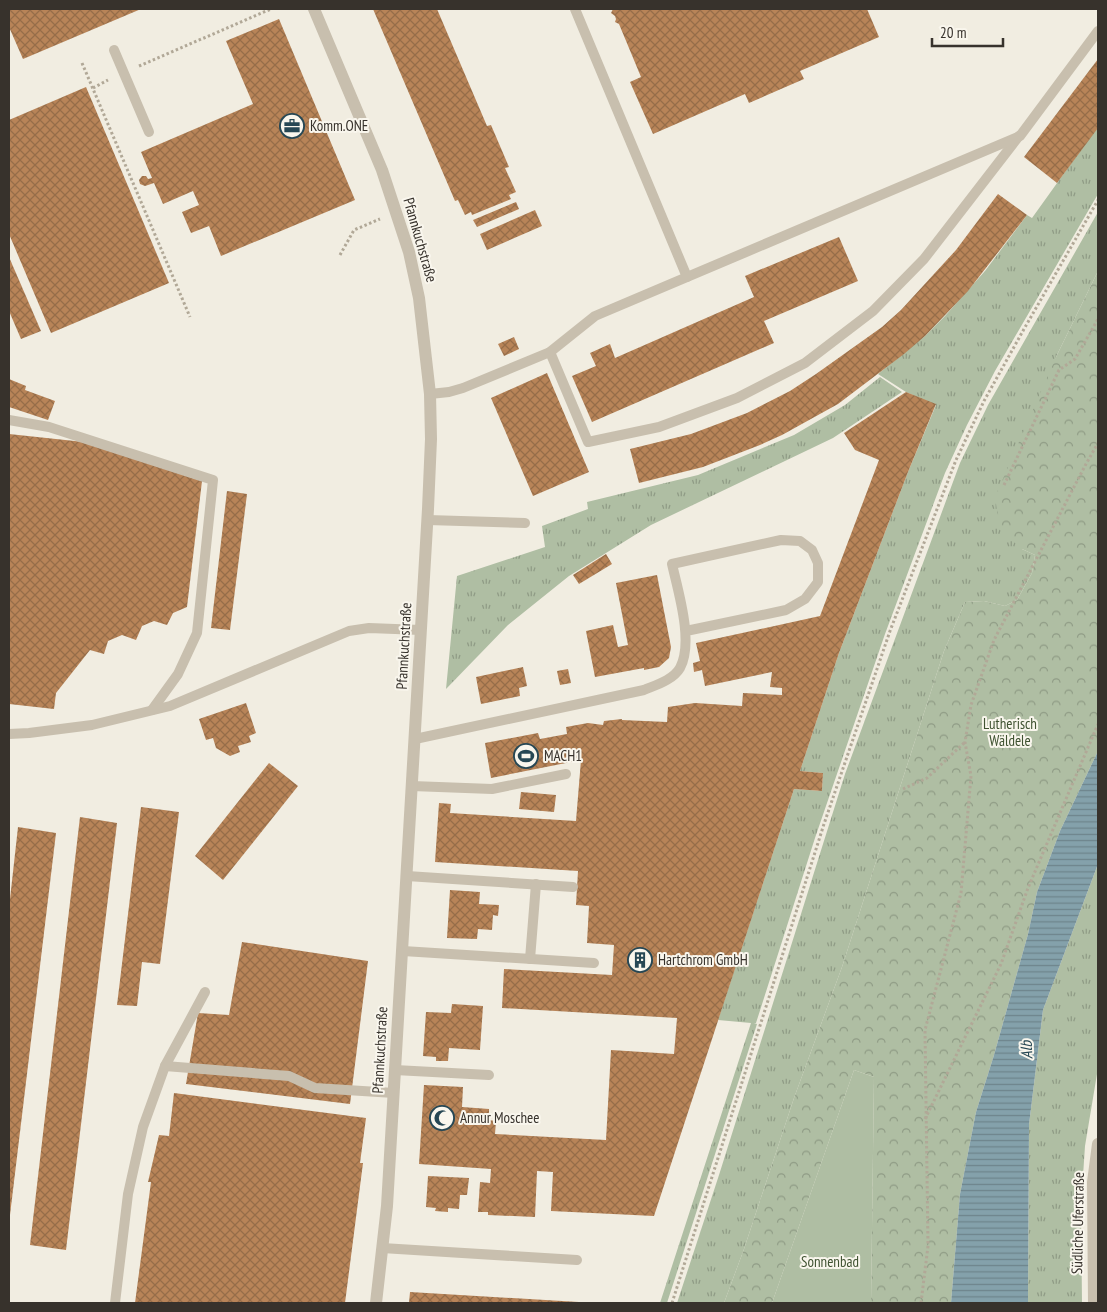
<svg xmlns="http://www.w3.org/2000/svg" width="1107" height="1312" font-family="'PT Sans Narrow',sans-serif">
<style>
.grass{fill:url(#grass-tufts)}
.forest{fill:url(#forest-crowns)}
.green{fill:#afbea3}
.water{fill:url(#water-rules)}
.building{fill:url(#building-cross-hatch)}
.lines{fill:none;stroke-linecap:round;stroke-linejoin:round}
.path{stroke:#b1a897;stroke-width:3;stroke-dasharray:2.5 2.5;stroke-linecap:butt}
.service{stroke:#c8bfae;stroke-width:10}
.minor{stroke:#c8bfae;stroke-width:12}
.labels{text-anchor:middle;stroke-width:4;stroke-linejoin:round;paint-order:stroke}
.poi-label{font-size:15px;fill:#37322c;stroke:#f9f6ed;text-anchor:start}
.street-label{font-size:15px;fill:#37322c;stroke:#f9f6ed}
.park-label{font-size:15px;fill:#405332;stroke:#f9f6ed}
.water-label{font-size:16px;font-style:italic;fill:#264754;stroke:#f9f6ed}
</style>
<defs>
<pattern id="grass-tufts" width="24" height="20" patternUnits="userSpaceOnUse" patternTransform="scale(1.25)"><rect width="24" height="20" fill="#afbea3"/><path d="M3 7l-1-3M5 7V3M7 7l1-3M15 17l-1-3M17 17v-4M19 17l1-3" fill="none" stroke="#8f9b85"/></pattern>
<pattern id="forest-crowns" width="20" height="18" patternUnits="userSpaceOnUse" patternTransform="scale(1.25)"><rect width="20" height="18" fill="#afbea3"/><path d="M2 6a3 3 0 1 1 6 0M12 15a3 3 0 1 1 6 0" fill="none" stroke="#8f9b85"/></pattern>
<pattern id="water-rules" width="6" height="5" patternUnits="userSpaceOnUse" patternTransform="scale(1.25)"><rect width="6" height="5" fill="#84a1ab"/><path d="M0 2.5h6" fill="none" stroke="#6d848b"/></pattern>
<pattern id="building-cross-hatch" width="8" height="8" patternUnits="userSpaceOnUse" patternTransform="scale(1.25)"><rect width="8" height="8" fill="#b88458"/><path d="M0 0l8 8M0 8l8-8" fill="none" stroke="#966d49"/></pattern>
</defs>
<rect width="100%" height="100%" fill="#f1ede1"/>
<g class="grass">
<path d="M1098,126V194L995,371L967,425L945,473L885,634L815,838L756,1023H754L757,1024L667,1303H660L751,1023L718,1020L794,789L822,791L823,773L800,771L839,653L908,472L936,405L906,392L878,374L925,336L945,316L985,271L1027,215L1032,218Z"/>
<path d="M1098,212V271L1056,357L1022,549L1035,555L1032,573L1017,600L1005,606L984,601L965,602L944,651L842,967L794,1098L744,1249L724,1303H677L719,1175L845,774L960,463L988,405Z"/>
<path d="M880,377L902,392L833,438L651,525L569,576L508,625L446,689L457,576L545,547L542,526L588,509L587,502L698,475L794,435L845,405Z"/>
<path d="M1098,864V1068L1085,1146L1081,1206L1082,1303H1028L1029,1125L1043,1010Z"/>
</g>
<path class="forest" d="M1098,271V751L1060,831L1037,892L1028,934L994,1055L976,1112L960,1194L951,1303H871L874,1077L854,1070L772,1303H724L744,1249L794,1098L842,967L944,651L965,602L984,601L1005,606L1017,600L1032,573L1035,555L1022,549L1000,530L995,497L1056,357Z"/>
<path class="green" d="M854,1070L874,1077L871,1303H772Z"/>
<path class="water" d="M1098,751V864L1043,1010L1029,1125L1028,1303H951L960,1194L976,1112L994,1055L1028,934L1037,892L1060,831Z"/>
<g class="building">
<path d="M9,9H141L23,59L9,27Z"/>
<path d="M373,9H437L487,126L491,125L509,167L505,168L516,192L509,195L511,199L472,215L471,212L465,215L458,200L455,201Z"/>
<path d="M613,9H867L879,37L800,71L804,79L749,103L745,94L653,134L630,82L641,77L619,24L615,22L616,19L615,16L611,13Z"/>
<path d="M279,19L355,200L221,256L209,226L191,233L182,212L199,205L193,191L163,204L154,183L145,186L140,184L139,180L142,176H146L148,179L152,178L141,152L253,104L226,41Z"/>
<path d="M1098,59V128L1057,183L1024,157Z"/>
<path d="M86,87L169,283L51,333L9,234V120Z"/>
<path d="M998,194L1027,215L968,291L925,336L904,354L838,404L782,435L760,445L703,467L639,483L630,449L691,434L747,413L790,391L816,374L882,327L901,310L956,250Z"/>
<path d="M516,202L519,209L477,227L473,220Z"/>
<path d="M535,210L542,226L487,250L480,234Z"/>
<path d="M839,237L858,281L764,321L774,343L592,422L572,376L596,366L590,353L610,344L615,358L754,297L745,276Z"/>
<path d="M9,257L41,331L21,339L9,311Z"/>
<path d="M514,337L519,349L504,356L498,344Z"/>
<path d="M547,373L589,472L533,496L491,398Z"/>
<path d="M9,379L26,386L25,390L55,401L48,420L9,407Z"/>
<path d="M906,392L936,404L908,472L839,653L800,771L823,773L822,791L794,789L654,1216L551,1211L553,1172L537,1171L535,1217L488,1215V1212H478L480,1182L490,1183L491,1169L419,1164L424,1085L463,1087L462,1107L489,1109V1120L496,1121L495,1134L606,1140L611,1050L674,1054L677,1018L502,1008L504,969L612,975L614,945L587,943L589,906L576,905L578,871L435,862L439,803L451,804L450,813L576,821L581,760L491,778L485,743L538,733L540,739L567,734L566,727L588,723L603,725L604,721L622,719V720L667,722L668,707L695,703L742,706L743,693L782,695V688L770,687L772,672L705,686L702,670L694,672L693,663L700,661L696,643L820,616L879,460L855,450L844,433Z"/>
<path d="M9,434L84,442L202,481L187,607L173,613L167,625L154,621L142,626L136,640L122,635L108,641L104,654L90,650L56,693L54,709L9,704Z"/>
<path d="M227,491L247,494L230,630L211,628Z"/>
<path d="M606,554L612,564L579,584L573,575Z"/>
<path d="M657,575L671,647L669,658L659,667L644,670V668L595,677L586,631L613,625L618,647L628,645L616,583Z"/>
<path d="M523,667L527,686L519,688L520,696L481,704L476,677Z"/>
<path d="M568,669L571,683L560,685L557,671Z"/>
<path d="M246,703L256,733L249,736L251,742L238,746L240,752L230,756L216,748L213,738L206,740L199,719Z"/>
<path d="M269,763L298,786L223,880L195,856Z"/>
<path d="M521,792L556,795L554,812L519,809Z"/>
<path d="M141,807L179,812L160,964L142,962L137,1006L117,1005Z"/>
<path d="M80,817L117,823L66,1250L30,1245Z"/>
<path d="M18,827L56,833L10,1215L9,908Z"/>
<path d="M450,890L480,892L479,904L499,905L498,916L493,915L492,930L478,929L477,939L447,938Z"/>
<path d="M242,942L368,961L350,1104L186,1084L198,1013L229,1015Z"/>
<path d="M452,1004L483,1006L480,1050L449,1048L448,1061H436V1057L423,1056L426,1012L451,1013Z"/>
<path d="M174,1093L366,1118L360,1163H363L345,1303H135L151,1182H148L159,1135L169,1136Z"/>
<path d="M428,1176L469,1178L467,1195H460L459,1209L448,1208V1212L435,1211L436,1208L426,1207Z"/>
<path d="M410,1292L579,1302V1303H409Z"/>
</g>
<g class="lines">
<g class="path">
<path d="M82,63L190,317"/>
<path d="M139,66L271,9"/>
<path d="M93,88L108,80"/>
<path d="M340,255L354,230L380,219"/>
<path d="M1004,485L1059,370L1075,359L1098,319"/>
<path d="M903,789L927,778L965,742"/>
<path d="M925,1119L1001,964L1028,888L1098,724"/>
<path d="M672,1303L824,824L890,631L956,460L984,401L1024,329L1098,200"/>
<path d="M921,1303L928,1246L925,1030L961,893L971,776L965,742L971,705L994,640L1086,464L1098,443"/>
</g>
<g class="service">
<path d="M575,9L687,277"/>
<path d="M114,50L149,132"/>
<path d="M550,352L588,442L659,427L737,398L805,363L873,311L924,259L1019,136"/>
<path d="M430,394L449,392L463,388L550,352L595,316L1020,136L1098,31"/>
<path d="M9,420L49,427L213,480L197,633L178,674L152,710"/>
<path d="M428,520L525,523"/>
<path d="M9,734L29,733L92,725L170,706L349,631L369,628L421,630"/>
<path d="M415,739L644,690C656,685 673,680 680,668C694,642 678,591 672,564L781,540L800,541L812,550L818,563V582L805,599L786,610L686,631"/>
<path d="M412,786L492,789L566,774"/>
<path d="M407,876L573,887"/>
<path d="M403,951L594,963"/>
<path d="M530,959L536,884"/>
<path d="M165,1066L289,1076L315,1088L394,1093"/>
<path d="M395,1070L489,1075"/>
<path d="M382,1248L577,1260"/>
<path d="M115,1303L128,1194L143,1127L165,1066L205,992"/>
</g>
<g class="minor">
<path d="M314,9L382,170L409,252L419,298L430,394L431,439L428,509L387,1206L376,1303"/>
<path d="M1094,1303L1093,1182L1098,1144"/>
</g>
</g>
<defs>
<symbol id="office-ring" viewBox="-11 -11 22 22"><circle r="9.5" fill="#f9f6ed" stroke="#264754" stroke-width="1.5"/><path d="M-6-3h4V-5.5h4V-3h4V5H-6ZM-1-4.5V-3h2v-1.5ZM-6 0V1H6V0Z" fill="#264754"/></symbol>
<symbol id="stadium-ring" viewBox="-11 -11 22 22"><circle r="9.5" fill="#f9f6ed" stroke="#264754" stroke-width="1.5"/><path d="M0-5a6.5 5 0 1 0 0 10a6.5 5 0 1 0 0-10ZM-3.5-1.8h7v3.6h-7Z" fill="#264754"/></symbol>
<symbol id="building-ring" viewBox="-11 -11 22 22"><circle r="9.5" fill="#f9f6ed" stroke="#264754" stroke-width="1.5"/><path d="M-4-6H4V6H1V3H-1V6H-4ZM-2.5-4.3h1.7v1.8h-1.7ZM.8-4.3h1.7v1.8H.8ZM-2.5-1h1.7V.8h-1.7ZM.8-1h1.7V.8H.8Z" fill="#264754"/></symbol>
<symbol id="mosque-ring" viewBox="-11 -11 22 22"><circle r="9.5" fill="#f9f6ed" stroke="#264754" stroke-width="1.5"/><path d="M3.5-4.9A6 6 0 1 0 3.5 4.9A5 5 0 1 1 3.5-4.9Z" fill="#264754"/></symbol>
</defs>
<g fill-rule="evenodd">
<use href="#office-ring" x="278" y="112" width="28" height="28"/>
<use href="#stadium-ring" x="512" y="742" width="28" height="28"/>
<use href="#building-ring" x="626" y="946" width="28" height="28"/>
<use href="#mosque-ring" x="428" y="1104" width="28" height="28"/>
</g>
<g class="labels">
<g class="poi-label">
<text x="310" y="131">Komm.ONE</text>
<text x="544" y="761">MACH1</text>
<text x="658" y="965">Hartchrom GmbH</text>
<text x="460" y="1123">Annur Moschee</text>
</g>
<g class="street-label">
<text transform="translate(420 240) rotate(74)" y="5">Pfannkuchstraße</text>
<text transform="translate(404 646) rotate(-87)" y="5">Pfannkuchstraße</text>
<text transform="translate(380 1050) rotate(-87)" y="5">Pfannkuchstraße</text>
<text transform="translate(1078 1223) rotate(-89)" y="5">Südliche Uferstraße</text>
</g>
<g class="park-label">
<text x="1010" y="729">Lutherisch<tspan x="1010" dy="17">Wäldele</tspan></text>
<text x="830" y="1267">Sonnenbad</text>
</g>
<g class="water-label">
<text transform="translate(1026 1050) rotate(-93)" y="6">Alb</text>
</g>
</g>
<rect width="1107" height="1312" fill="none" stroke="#37322c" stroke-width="20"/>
<path d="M932 38v8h71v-8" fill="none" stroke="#37322c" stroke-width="2.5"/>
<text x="940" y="38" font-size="15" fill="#37322c" stroke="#f9f6ed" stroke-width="4" paint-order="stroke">20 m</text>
</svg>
